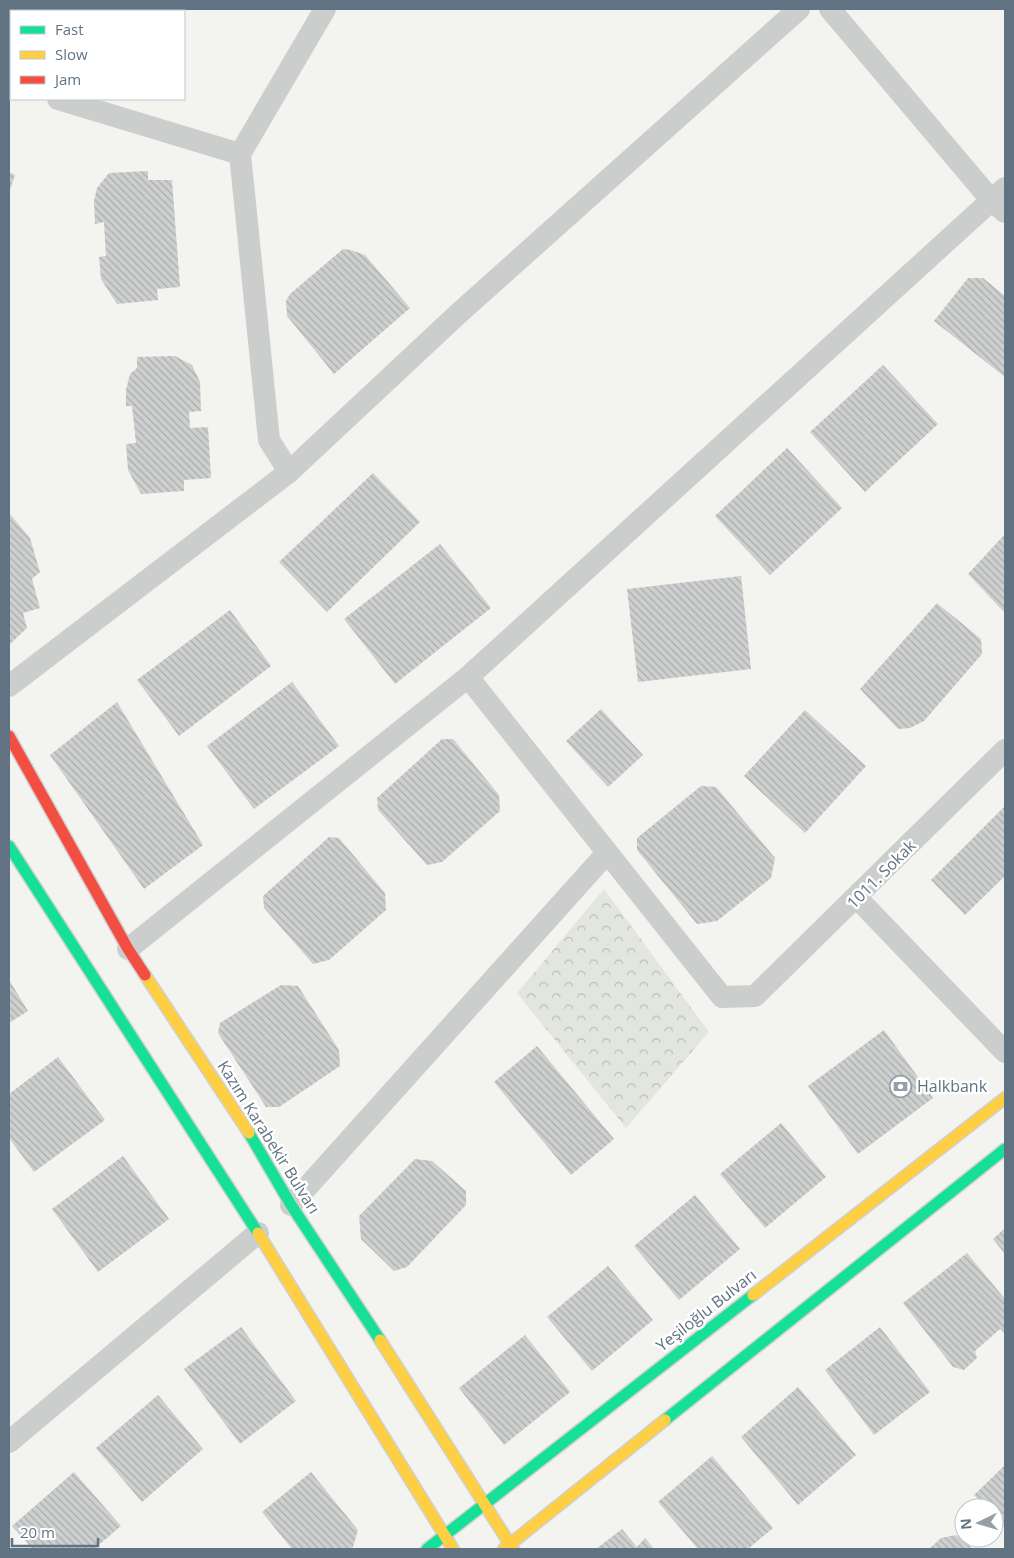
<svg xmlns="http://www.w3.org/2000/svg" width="1014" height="1558" font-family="'Open Sans',sans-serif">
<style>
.park{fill:url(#park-crowns)}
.building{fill:url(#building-back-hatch)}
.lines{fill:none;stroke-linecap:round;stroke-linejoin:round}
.fast-casing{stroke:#cfd0d0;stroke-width:14}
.slow-casing{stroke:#cfd0d0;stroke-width:14}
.jam-casing{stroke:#cfd0d0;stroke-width:14}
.street{stroke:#cccdcd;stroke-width:22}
.fast{stroke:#16e098;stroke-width:11}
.slow{stroke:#ffcf43;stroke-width:11}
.jam{stroke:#f24e42;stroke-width:11}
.labels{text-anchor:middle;stroke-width:5;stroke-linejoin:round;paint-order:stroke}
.street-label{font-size:16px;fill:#617382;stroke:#fff}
.poi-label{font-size:16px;fill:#617382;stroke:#fff;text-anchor:start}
</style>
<defs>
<pattern id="park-crowns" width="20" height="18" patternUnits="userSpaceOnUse" patternTransform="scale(1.25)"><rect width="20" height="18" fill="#e2e6de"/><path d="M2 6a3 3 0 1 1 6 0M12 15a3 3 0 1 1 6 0" fill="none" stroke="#bbbfb9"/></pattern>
<pattern id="building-back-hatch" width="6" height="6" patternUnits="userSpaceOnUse" patternTransform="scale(1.25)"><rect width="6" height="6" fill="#cecfcf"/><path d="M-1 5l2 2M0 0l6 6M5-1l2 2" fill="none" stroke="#abacad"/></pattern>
</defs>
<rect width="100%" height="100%" fill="#f3f3f0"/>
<path class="park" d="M604,889L709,1032L626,1128L517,993Z"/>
<g class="building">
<path d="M9,9H65L64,11H11V64L9,63Z"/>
<path d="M148,171V180H172L180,287L157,289L158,300L117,304L101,279L99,257L106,256L104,222L95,224L94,201L97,188L109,173Z"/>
<path d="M9,172L15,175L9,193Z"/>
<path d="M343,249L351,250L365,255L410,308L334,374L287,316L286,301L290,294Z"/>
<path d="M968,278H983L1005,296V377L934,321Z"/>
<path d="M175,356L192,365L200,382L201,411L189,412L190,428L208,427L211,478L184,480V491L141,494L128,470L126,444L136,443L132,406H126V390L130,374L137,368V357Z"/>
<path d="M883,365L938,424L865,492L810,432Z"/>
<path d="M787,448L842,508L770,575L715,516Z"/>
<path d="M373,473L420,522L327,612L279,562Z"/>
<path d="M9,513L30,538L40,572L32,579L40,608L23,613L27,628L9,645Z"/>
<path d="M1005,534V613L968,574Z"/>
<path d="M440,544L491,608L395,684L344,619Z"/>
<path d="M741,576L751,669L638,682L627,589Z"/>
<path d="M937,603L981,639L982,654L924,721L910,728L898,729L860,689Z"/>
<path d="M230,610L271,666L179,736L137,680Z"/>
<path d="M292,682L339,746L254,809L207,746Z"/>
<path d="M117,702L203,845L144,889L50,755Z"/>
<path d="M601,709L643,755L608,787L566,741Z"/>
<path d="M805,710L866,766L805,833L744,776Z"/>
<path d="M442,739H453L499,795L500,811L442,862L427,865L378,810L377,798Z"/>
<path d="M701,786L716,787L775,858L771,878L717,921L697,924L637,850V838Z"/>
<path d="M1005,806V876L965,915L931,880Z"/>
<path d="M329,837L339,838L385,893L386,910L329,960L313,964L264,908L263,896Z"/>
<path d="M9,980L28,1011L9,1023Z"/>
<path d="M281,985L298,986L339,1050L340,1066L279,1107H266L218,1033L220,1023Z"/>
<path d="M884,1030L933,1098L858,1154L808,1086Z"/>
<path d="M537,1046L614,1139L571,1175L494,1082Z"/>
<path d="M58,1057L105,1120L34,1172L9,1138V1094Z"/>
<path d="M781,1123L826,1177L765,1228L720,1174Z"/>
<path d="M123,1156L169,1219L98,1272L52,1209Z"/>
<path d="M415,1159L432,1161L466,1191V1205L407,1267L394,1271L361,1239L359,1216Z"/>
<path d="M695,1195L740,1249L679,1300L634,1246Z"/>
<path d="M1005,1228V1254L993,1239Z"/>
<path d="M967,1253L1005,1299V1334L1000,1329L975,1351L977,1358L964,1370L953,1367L903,1303Z"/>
<path d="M608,1266L653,1320L592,1371L547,1317Z"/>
<path d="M241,1327L296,1401L240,1444L184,1369Z"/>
<path d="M880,1327L930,1392L874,1435L825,1370Z"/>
<path d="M525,1335L570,1392L504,1445L459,1388Z"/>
<path d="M798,1387L856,1455L798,1505L741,1437Z"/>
<path d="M158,1395L203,1449L142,1502L96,1448Z"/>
<path d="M712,1456L773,1528L748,1549H698L658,1502Z"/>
<path d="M1005,1465V1528L994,1516V1508H986L974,1495Z"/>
<path d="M74,1472L121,1526L94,1549H33L12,1526Z"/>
<path d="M311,1472L358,1530L353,1547L349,1549H292L262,1512Z"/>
<path d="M622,1529L637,1547L645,1538L654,1549H596Z"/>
<path d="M956,1535L973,1549H929L941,1538Z"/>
</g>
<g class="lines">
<defs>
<g id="fast">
<path d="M9,846L258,1233"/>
<path d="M249,1133L291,1205L380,1340"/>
<path d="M665,1420L1005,1149"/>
<path d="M427,1549L753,1295"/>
</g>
<g id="slow">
<path d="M145,975L249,1133"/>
<path d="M258,1233L453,1549"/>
<path d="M753,1295L1005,1098"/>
<path d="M380,1340L513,1549"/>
<path d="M504,1549L665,1420"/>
</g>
<path id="jam" d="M9,736L128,949L145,975"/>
</defs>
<use href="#fast" class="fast-casing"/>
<use href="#slow" class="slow-casing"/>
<use href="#jam" class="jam-casing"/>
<g class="street">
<path d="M830,9L992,201L1005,212"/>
<path d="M9,84L11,85"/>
<path d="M58,99L240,154"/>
<path d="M289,472L269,440L240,154L325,9"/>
<path d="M468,677L722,997L755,996L1005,750"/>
<path d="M9,686L289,472L458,314L799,9"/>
<path d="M857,898L1005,1052"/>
<path d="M128,949L468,677L1005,188"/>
<path d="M291,1205L606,854"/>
<path d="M9,1442L258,1233"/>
</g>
<use href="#fast" class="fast"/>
<use href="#slow" class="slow"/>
<use href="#jam" class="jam"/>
</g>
<defs>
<symbol id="bank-ring" viewBox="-11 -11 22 22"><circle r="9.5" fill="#fff" stroke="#94a0a8" stroke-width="1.5"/><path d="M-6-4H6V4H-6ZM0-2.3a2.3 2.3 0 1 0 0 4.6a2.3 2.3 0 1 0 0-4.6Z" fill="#94a0a8"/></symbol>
</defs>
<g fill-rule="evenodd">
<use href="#bank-ring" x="888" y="1074" width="25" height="25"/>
</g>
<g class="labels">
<g class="street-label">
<text transform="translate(881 874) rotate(-45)" y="6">1011. Sokak</text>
<text transform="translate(269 1137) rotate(58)" y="6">Kazım Karabekir Bulvarı</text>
<text transform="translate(706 1310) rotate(-38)" y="6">Yeşiloğlu Bulvarı</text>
</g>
<g class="poi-label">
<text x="917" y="1092">Halkbank</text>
</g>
</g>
<rect width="1014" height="1558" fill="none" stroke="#617382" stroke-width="20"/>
<rect x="10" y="10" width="175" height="90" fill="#ffffff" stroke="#c0c7cd"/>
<rect x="20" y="26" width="25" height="8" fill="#16e098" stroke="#c0c7cd"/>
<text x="55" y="35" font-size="15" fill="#617382">Fast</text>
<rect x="20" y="51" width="25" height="8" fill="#ffcf43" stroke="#c0c7cd"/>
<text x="55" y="60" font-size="15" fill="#617382">Slow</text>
<rect x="20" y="76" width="25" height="8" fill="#f24e42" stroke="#c0c7cd"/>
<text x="55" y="85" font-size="15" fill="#617382">Jam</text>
<g transform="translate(979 1523) rotate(265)"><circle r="24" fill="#ffffff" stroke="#c0c7cd"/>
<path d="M0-4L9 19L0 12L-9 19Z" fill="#94a0a8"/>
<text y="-8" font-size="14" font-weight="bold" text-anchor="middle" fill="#617382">N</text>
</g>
<path d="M12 1538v8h86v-8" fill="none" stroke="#617382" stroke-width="2.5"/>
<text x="20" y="1538" font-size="15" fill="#617382" stroke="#ffffff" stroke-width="4" paint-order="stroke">20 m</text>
</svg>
